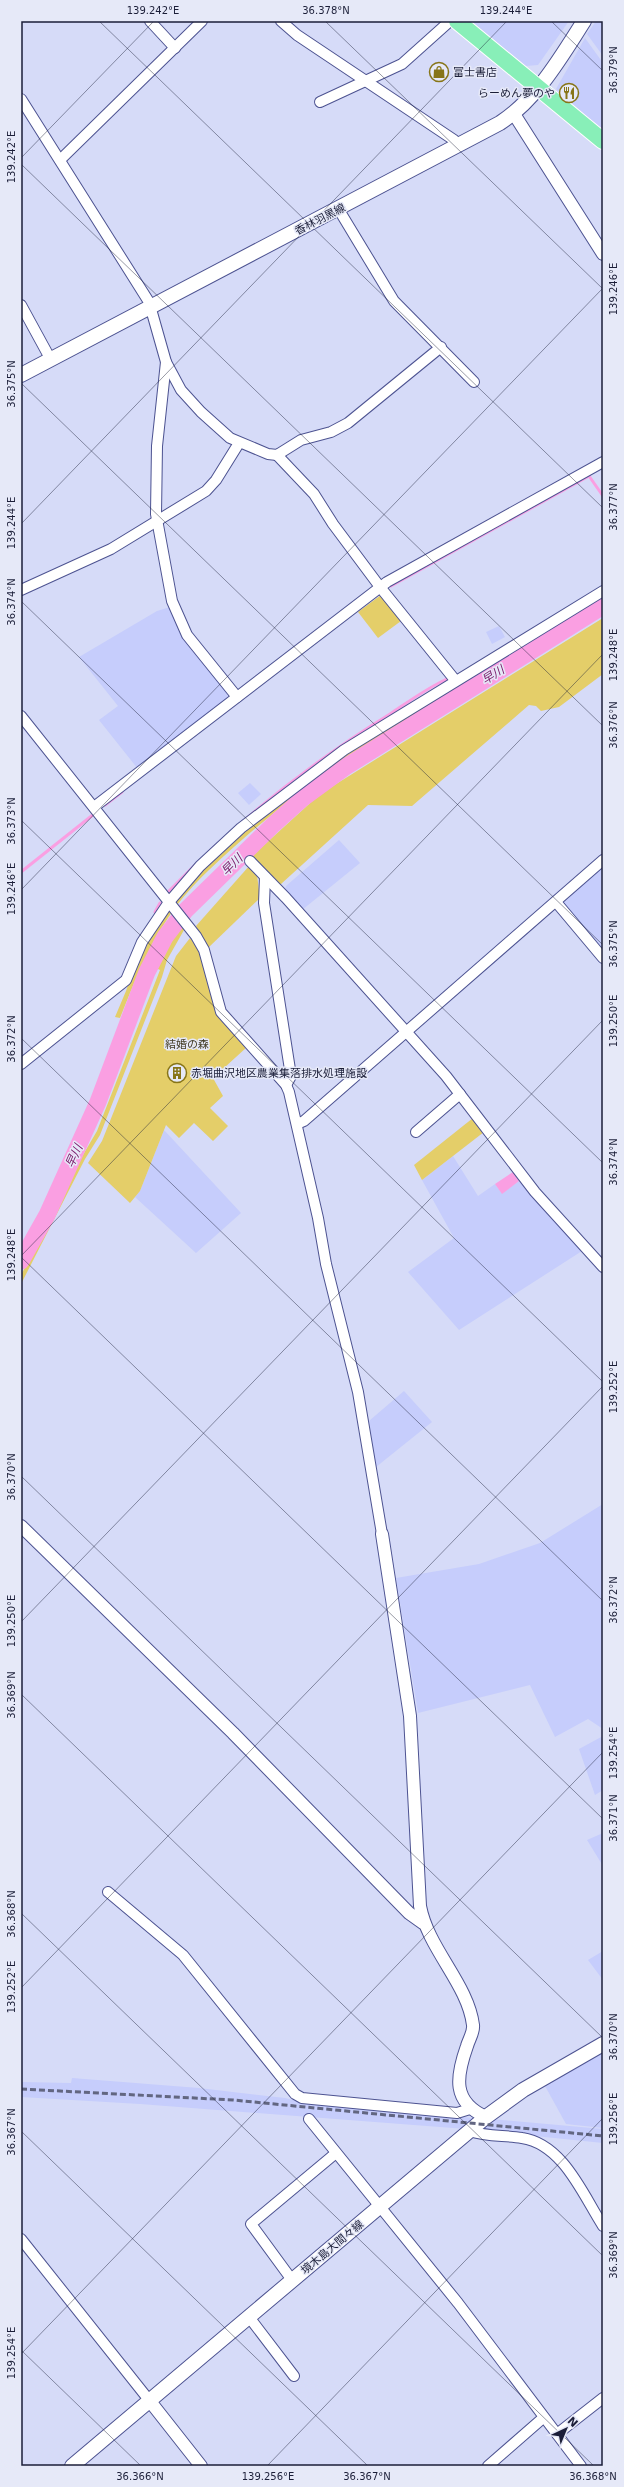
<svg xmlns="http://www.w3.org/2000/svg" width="624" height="2487" font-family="'DejaVu Sans','Noto Sans JP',sans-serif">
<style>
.built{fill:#c6cdfc}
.green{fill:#e4ce69}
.water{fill:#fa9fe2}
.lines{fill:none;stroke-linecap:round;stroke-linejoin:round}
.stream{stroke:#fa9fe2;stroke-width:3}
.river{stroke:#fa9fe2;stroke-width:17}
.minor-casing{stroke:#4d5391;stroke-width:12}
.tertiary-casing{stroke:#4d5391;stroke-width:14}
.secondary-casing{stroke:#4d5391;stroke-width:16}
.trunk-casing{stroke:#fff;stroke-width:18}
.minor{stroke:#fff;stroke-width:10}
.tertiary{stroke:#fff;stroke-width:12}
.secondary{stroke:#fff;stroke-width:14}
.trunk{stroke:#88efb8;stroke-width:16}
.rail{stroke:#626681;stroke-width:3;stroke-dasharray:6 3;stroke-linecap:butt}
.ticks{fill:none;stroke:#1b1e38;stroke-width:1;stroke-opacity:0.45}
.labels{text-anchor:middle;stroke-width:3;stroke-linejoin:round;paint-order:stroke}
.poi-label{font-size:11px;fill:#1b1e38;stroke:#e6e9f8;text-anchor:start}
.street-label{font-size:11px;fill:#1b1e38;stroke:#e6e9f8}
.park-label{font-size:11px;fill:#443e26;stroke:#e6e9f8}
.water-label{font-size:12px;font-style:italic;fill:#7a1567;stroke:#e6e9f8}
.neatline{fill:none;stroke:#1b1e38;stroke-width:1.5}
.ticks-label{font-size:10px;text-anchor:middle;fill:#1b1e38}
</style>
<rect width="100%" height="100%" fill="#d6dbf8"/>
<g class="built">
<path d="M471,21H569L538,65L526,66Z"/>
<path d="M596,21H603V56L587,34Z"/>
<path d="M585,38L603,63V131L556,89Z"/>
<path d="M170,607L182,635L227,693L228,698L138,769L99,720L118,706L79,657L157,611Z"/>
<path d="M499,626L505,637L492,644L486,632Z"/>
<path d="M250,783L261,794L249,805L238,793Z"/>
<path d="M339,840L360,863L302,910L285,890L286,886Z"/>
<path d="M603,867V952L562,904Z"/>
<path d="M164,1130L241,1213L196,1253L135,1197L140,1191Z"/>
<path d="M453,1156L478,1196L495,1184L502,1193L519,1181L582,1251L459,1330L408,1272L454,1238L422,1180Z"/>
<path d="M404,1391L432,1422L376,1467L369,1421Z"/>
<path d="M603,1504V1729L588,1719L555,1737L530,1685L418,1713L396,1578L479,1564L540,1543Z"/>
<path d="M603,1736V1790L595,1795L579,1749Z"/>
<path d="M603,1833V1866L587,1840Z"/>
<path d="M603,1951V1980L588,1960Z"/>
<path d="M603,2053V2128L566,2124L545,2086Z"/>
<path d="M72,2078L199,2088L285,2098L310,2104L474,2118L466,2129L140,2104L21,2097V2082L71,2083Z"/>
<path d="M491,2119L603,2129V2143L477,2130Z"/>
</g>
<g class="green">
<path d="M381,595L401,621L378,638L358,612Z"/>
<path d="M603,618V674L559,707L541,711L536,706L529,705L412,806L368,805L281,884H278L251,857L320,794Z"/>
<path d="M505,652L508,656C416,713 324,768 243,839C216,863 187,888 168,918C147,949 134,983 120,1018L115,1017L126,991L139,952L165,910L169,911C175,905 174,901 178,896C197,871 222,847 246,827C326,760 417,707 505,652Z"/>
<path d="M250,865L257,875L260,898L208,948L196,926Z"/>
<path d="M182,927L184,930L167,960L162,977L100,1135L85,1159L21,1284V1275L62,1198L77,1165L97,1131L160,970L156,968L170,942Z"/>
<path d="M190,938L198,948L219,1016L247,1047L213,1078L223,1096L210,1108L228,1126L213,1141L194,1123L179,1138L166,1125L140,1191L130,1203L88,1163L102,1141L176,956Z"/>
<path d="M473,1118L484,1132L422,1180L414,1165Z"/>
</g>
<path class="water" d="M513,1172L519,1181L502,1194L495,1184Z"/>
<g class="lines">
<g class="stream">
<path d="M391,586L589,476L603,496"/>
<path d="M105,805L122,792"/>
<path d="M21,872L94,814"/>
<path d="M169,891C235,823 309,764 390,714C408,702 427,688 447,679"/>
<path d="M155,912L160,903"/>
</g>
<path class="river" d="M21,1261L47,1215L98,1102L147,972L165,937L185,911L273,825L302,799L347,766L603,606"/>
<defs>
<g id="minor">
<path d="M150,21L175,48"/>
<path d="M281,21L297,35L454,140L459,146"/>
<path d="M21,99L149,302L166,362L181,390L201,412L230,438L268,454L277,455L301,440L331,432L348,423L441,347"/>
<path d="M320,102L402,64L450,21"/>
<path d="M60,160L202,21"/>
<path d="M339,210L394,301L474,382"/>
<path d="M21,305L51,360"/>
<path d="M166,362L157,446L156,514L172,601L187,635L237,697"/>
<path d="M277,455L314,494L333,524L380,587L455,680"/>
<path d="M21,590L111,549L206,491L216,480L239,443"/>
<path d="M21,716L196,936L204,950L221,1012L286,1085L289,1092L318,1218L326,1264L358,1392L382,1534"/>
<path d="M94,807L387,582L603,462"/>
<path d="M250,861L286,898L446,1076L535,1192L603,1267"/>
<path d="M265,877L264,903L291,1076L286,1085"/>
<path d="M556,902L603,958"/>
<path d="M21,1064L126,980L142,942L169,902L200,866L241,828L344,750L603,591"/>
<path d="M297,1124L304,1121L603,860"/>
<path d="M416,1132L460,1094"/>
<path d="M108,1892L183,1955L295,2094L302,2098L312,2099L457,2113L470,2109"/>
<path d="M309,2119L458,2303L581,2466"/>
<path d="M470,2131C487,2137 505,2135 522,2138C563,2144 583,2195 603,2226"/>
<path d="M21,2239L149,2400"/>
<path d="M292,2280L251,2224L336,2153"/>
<path d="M249,2317L294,2376"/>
<path d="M557,2434L603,2398"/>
<path d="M488,2466L543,2418"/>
</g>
<g id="tertiary">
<path d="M514,114L603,254"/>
<path d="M21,1526L233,1733L409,1913L423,1923"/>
<path d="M382,1534L410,1716L420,1906C428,1949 468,1984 473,2025C474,2032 469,2039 467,2046C456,2077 452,2102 486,2117"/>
<path d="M149,2400L201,2466"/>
</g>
<g id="secondary">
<path d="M21,375L500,123C537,99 561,57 584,21"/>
<path d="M72,2466L486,2117L523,2090L603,2044"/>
</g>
<path id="trunk" d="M457,21L603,141"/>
</defs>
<use href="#minor" class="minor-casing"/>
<use href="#tertiary" class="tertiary-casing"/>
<use href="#secondary" class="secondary-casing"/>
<use href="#trunk" class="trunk-casing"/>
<use href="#minor" class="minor"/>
<use href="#tertiary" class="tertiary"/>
<use href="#secondary" class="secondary"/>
<use href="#trunk" class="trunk"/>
<path class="rail" d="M21,2089L233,2100L603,2136"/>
</g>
<path class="ticks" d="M99,21L603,508M325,21L603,289M551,21L603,71M21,158L154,21M21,164L603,726M21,383L603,945M21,524L507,21M21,601L603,1163M21,820L603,1382M21,890L603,288M21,1038L603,1601M21,1256L603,654M21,1257L603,1819M21,1476L603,2038M21,1622L603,1020M21,1694L603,2256M21,1913L594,2466M21,1988L603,1386M21,2131L368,2466M21,2350L141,2466M21,2354L603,1752M267,2466L603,2118"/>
<defs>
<symbol id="shop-ring" viewBox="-11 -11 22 22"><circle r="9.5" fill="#e6e9f8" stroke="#877518" stroke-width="1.5"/><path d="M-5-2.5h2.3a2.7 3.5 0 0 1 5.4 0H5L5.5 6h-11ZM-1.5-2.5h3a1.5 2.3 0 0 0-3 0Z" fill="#877518"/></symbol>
<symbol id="restaurant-ring" viewBox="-11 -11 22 22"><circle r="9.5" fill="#e6e9f8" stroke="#877518" stroke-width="1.5"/><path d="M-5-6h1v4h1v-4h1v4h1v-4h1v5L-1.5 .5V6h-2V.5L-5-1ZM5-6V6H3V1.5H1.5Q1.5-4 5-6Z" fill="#877518"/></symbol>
<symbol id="building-ring" viewBox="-11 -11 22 22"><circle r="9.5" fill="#e6e9f8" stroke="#877518" stroke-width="1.5"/><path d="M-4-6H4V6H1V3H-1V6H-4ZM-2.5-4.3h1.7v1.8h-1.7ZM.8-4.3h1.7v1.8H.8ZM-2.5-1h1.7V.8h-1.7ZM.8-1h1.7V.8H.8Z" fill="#877518"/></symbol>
</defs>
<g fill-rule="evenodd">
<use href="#shop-ring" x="428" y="61" width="22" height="22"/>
<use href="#restaurant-ring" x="558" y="82" width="22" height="22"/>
<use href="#building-ring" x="166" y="1062" width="22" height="22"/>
</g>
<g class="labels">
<g class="poi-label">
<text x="453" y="76">富士書店</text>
<text x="555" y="97" text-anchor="end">らーめん夢のや</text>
<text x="191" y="1077">赤堀曲沢地区農業集落排水処理施設</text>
</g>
<g class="street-label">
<text transform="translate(320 219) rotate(-27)" y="4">香林羽黒線</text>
<text transform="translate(332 2247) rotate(-40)" y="4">境木島大間々線</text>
</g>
<g class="park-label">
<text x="187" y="1048">結婚の森</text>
</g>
<g class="water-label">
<text transform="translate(493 675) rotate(-32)" y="4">早川</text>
<text transform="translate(232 865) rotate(-45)" y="4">早川</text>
<text transform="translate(74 1156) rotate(-66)" y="4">早川</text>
</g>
</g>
<rect width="624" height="2487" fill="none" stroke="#e6e9f8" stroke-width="44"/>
<g transform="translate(566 2429) rotate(44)" stroke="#e6e9f8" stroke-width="3" paint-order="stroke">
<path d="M0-3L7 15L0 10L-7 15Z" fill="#1b1e38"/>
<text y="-6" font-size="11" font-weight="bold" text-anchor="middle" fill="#1b1e38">N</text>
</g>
<rect x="22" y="22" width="580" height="2443" class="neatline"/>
<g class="ticks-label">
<text x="153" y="14">139.242°E</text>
<text x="326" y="14">36.378°N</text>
<text x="506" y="14">139.244°E</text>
<text transform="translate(613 70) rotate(-90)" y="4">36.379°N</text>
<text transform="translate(11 157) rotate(-90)" y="4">139.242°E</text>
<text transform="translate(613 289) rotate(-90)" y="4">139.246°E</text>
<text transform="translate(11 384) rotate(-90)" y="4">36.375°N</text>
<text transform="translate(613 507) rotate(-90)" y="4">36.377°N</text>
<text transform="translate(11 523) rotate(-90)" y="4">139.244°E</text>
<text transform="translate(11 602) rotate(-90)" y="4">36.374°N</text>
<text transform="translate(613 655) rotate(-90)" y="4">139.248°E</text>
<text transform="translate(613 725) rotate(-90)" y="4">36.376°N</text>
<text transform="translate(11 821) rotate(-90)" y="4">36.373°N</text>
<text transform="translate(11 889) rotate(-90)" y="4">139.246°E</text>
<text transform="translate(613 944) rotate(-90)" y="4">36.375°N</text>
<text transform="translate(613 1021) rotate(-90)" y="4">139.250°E</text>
<text transform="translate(11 1039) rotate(-90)" y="4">36.372°N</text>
<text transform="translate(613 1162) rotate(-90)" y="4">36.374°N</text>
<text transform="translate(11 1255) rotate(-90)" y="4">139.248°E</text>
<text transform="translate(613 1387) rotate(-90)" y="4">139.252°E</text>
<text transform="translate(11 1477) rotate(-90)" y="4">36.370°N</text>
<text transform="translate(613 1600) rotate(-90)" y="4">36.372°N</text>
<text transform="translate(11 1621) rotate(-90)" y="4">139.250°E</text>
<text transform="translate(11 1695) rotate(-90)" y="4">36.369°N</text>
<text transform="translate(613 1753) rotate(-90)" y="4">139.254°E</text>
<text transform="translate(613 1818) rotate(-90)" y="4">36.371°N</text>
<text transform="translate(11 1914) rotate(-90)" y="4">36.368°N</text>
<text transform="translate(11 1987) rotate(-90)" y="4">139.252°E</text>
<text transform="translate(613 2037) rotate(-90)" y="4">36.370°N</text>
<text transform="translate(613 2119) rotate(-90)" y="4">139.256°E</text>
<text transform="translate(11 2132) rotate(-90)" y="4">36.367°N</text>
<text transform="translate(613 2255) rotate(-90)" y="4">36.369°N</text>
<text transform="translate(11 2353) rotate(-90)" y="4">139.254°E</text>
<text x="140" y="2480">36.366°N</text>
<text x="268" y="2480">139.256°E</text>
<text x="367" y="2480">36.367°N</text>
<text x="593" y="2480">36.368°N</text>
</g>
</svg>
